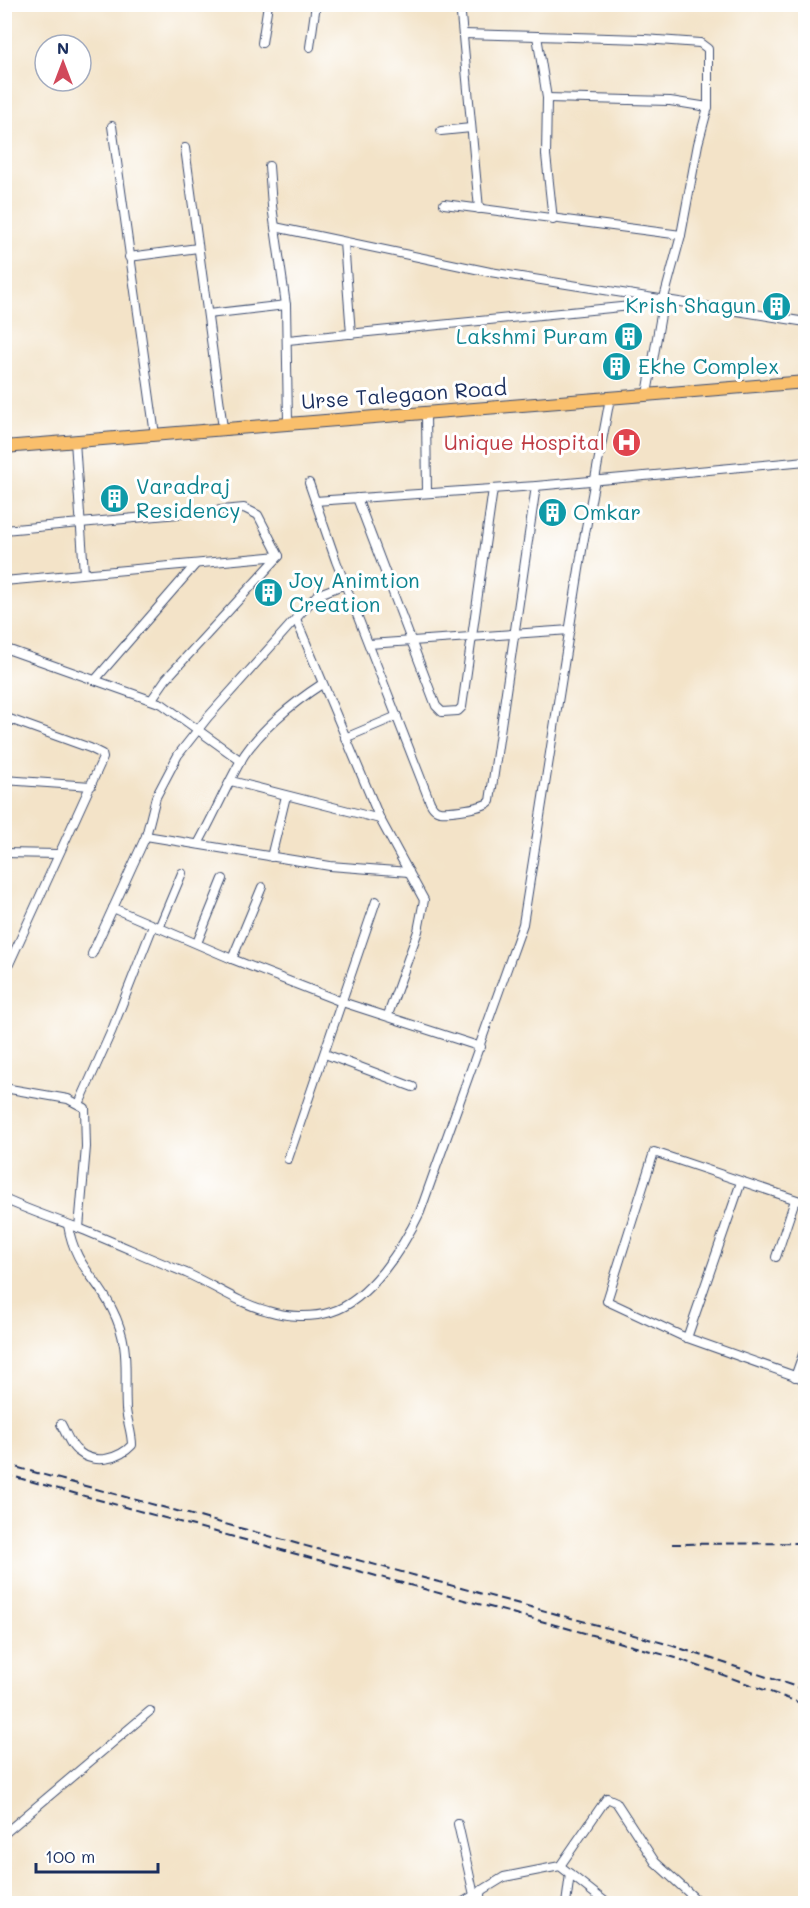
<svg xmlns="http://www.w3.org/2000/svg" width="810" height="1908" font-family="Mali,sans-serif">
<style>
.lines{fill:none;stroke-linecap:round;stroke-linejoin:round}
.minor-casing{stroke:#3b4a6e;stroke-width:10}
.trunk-casing{stroke:#3b4a6e;stroke-width:14}
.minor{stroke:#fff;stroke-width:8}
.trunk{stroke:#f9bf6c;stroke-width:12}
.rail{stroke:#1b2f5e;stroke-width:2;stroke-dasharray:9 4.5;stroke-linecap:butt}
.labels{text-anchor:middle;stroke-width:6;stroke-linejoin:round;paint-order:stroke}
.culture-label{font-size:21px;fill:#0d838f;stroke:#fff;text-anchor:start}
.street-label{font-size:21px;fill:#1b2f5e;stroke:#fff}
.health-label{font-size:21px;fill:#be3a42;stroke:#fff;text-anchor:end}
</style>
<rect width="100%" height="100%" fill="#fff"/>
<filter id="ink" filterUnits="userSpaceOnUse"><feTurbulence type="fractalNoise" baseFrequency=".0167" numOctaves="2"/><feDisplacementMap in="SourceGraphic" scale="12" xChannelSelector="R" yChannelSelector="G"/><feConvolveMatrix kernelMatrix="1 2 1 2 8 2 1 2 1" color-interpolation-filters="sRGB"/></filter>
<filter id="wash" filterUnits="userSpaceOnUse"><feTurbulence type="fractalNoise" baseFrequency=".008" numOctaves="4" result="noise"/><feDisplacementMap in="SourceGraphic" scale="24" xChannelSelector="R" yChannelSelector="G"/><feGaussianBlur stdDeviation="1.35" result="paint"/><feColorMatrix in="noise" values="0 0 0 0 0 0 0 0 0 0 0 0 0 0 0 0 0 1.4 0 .05"/><feComposite in="paint" operator="in"/></filter>
<g filter="url(#wash)">
<rect width="100%" height="100%" fill="#f3e3c8"/>
</g>
<g filter="url(#ink)">
<g class="lines">
<defs>
<g id="minor">
<path d="M460,4L479,209"/>
<path d="M463,34L644,39L700,43L708,49V107L698,144L681,235L664,298L647,394"/>
<path d="M537,36L547,98L546,155L553,220"/>
<path d="M262,43L268,4"/>
<path d="M310,47L316,4"/>
<path d="M547,98L670,101L708,107"/>
<path d="M112,126L155,435"/>
<path d="M441,131L471,128"/>
<path d="M185,148L223,428"/>
<path d="M269,166L272,206L286,305L288,422"/>
<path d="M444,204L681,235"/>
<path d="M275,227L490,272L806,322"/>
<path d="M344,242L351,334"/>
<path d="M129,257L198,248"/>
<path d="M208,314L286,305"/>
<path d="M288,340L631,306L645,298"/>
<path d="M426,414L427,493"/>
<path d="M75,441L84,573"/>
<path d="M309,483L336,561L430,802C432,806 434,810 440,811C450,812 485,808 490,801L536,486"/>
<path d="M357,498L436,706L442,712L458,711L462,707L493,489"/>
<path d="M315,501L536,486L806,461"/>
<path d="M4,530L244,508L258,515L279,556L166,679L152,699"/>
<path d="M4,581L279,556"/>
<path d="M296,619L380,819L424,900L418,931L388,1015"/>
<path d="M369,644L570,630"/>
<path d="M4,648L162,704L241,761"/>
<path d="M95,680L195,565"/>
<path d="M4,717L90,748L102,754L103,758L4,975"/>
<path d="M345,738L397,716"/>
<path d="M4,780L91,786"/>
<path d="M231,781L380,819"/>
<path d="M146,836L330,866L409,872"/>
<path d="M198,844C213,817 225,789 240,762C257,732 294,702 322,684"/>
<path d="M4,853L58,854"/>
<path d="M271,857L286,796"/>
<path d="M113,908L232,959L342,1002L481,1047"/>
<path d="M159,928L182,873"/>
<path d="M197,943L223,879"/>
<path d="M92,954L146,836L156,797L178,755L208,717L317,595L345,584"/>
<path d="M232,959L262,887"/>
<path d="M325,1054L413,1087"/>
<path d="M4,1088L68,1099L85,1108L86,1147L79,1228"/>
<path d="M79,1104L112,1030L153,926"/>
<path d="M288,1159L376,901"/>
<path d="M4,1199C30,1211 55,1219 81,1229C116,1243 151,1259 186,1273C213,1285 240,1304 268,1311C288,1317 312,1318 331,1312C369,1301 404,1246 420,1212L523,924L583,544L610,398"/>
<path d="M806,1203L654,1152L607,1301L682,1336L806,1380"/>
<path d="M776,1257L795,1200"/>
<path d="M687,1338L741,1182"/>
<path d="M795,1377L806,1346"/>
<path d="M61,1424C66,1433 70,1446 79,1452C95,1465 119,1459 132,1445C132,1433 127,1421 126,1409C124,1371 131,1346 112,1309C96,1276 75,1267 68,1225"/>
<path d="M458,1824L474,1895"/>
<path d="M4,1834L150,1711"/>
<path d="M560,1866L607,1798L616,1802L655,1862L701,1904"/>
<path d="M460,1904L504,1877L560,1866L608,1904"/>
<path d="M479,1904L482,1890"/>
<path d="M566,1904L570,1874"/>
</g>
<path id="trunk" d="M4,447L806,382"/>
</defs>
<use href="#minor" class="minor-casing"/>
<use href="#trunk" class="trunk-casing"/>
<use href="#minor" class="minor"/>
<use href="#trunk" class="trunk"/>
<g class="rail">
<path d="M4,1464L667,1644L806,1690"/>
<path d="M4,1474L676,1658L806,1705"/>
<path d="M672,1544L806,1543"/>
</g>
</g>
</g>
<defs>
<symbol id="building-disc" viewBox="-11 -11 22 22"><circle r="9.5" fill="#0f9aa8" stroke="#fff"/><path d="M-4-6H4V6H1V3H-1V6H-4ZM-2.5-4.3h1.7v1.8h-1.7ZM.8-4.3h1.7v1.8H.8ZM-2.5-1h1.7V.8h-1.7ZM.8-1h1.7V.8H.8Z" fill="#fff"/></symbol>
<symbol id="hospital-disc" viewBox="-11 -11 22 22"><circle r="9.5" fill="#e0444e" stroke="#fff"/><path d="M-5-5h3v3.5h4V-5h3V5h-3V1.5h-4V5h-3Z" fill="#fff"/></symbol>
</defs>
<g fill-rule="evenodd">
<use href="#building-disc" x="760" y="290" width="33" height="33"/>
<use href="#building-disc" x="612" y="320" width="33" height="33"/>
<use href="#building-disc" x="600" y="350" width="33" height="33"/>
<use href="#hospital-disc" x="610" y="426" width="33" height="33"/>
<use href="#building-disc" x="98" y="482" width="33" height="33"/>
<use href="#building-disc" x="536" y="496" width="33" height="33"/>
<use href="#building-disc" x="252" y="576" width="33" height="33"/>
</g>
<g class="labels">
<g class="culture-label">
<text x="756" y="313" text-anchor="end">Krish Shagun</text>
<text x="608" y="344" text-anchor="end">Lakshmi Puram</text>
<text x="638" y="374">Ekhe Complex</text>
<text x="136" y="494">Varadraj<tspan x="136" dy="24">Residency</tspan></text>
<text x="573" y="520">Omkar</text>
<text x="289" y="588">Joy Animtion<tspan x="289" dy="24">Creation</tspan></text>
</g>
<g class="street-label">
<text transform="translate(404 395) rotate(-4)" y="7">Urse Talegaon Road</text>
</g>
<g class="health-label">
<text x="605" y="450">Unique Hospital</text>
</g>
</g>
<rect width="810" height="1908" fill="none" stroke="#fff" stroke-width="24"/>
<g transform="translate(63 63)"><circle r="28" fill="#ffffff" stroke="#a4acbf" stroke-width="1.5"/>
<path d="M0-4.5L10 22L0 15L-10 22Z" fill="#d1495b"/>
<text y="-9" font-size="16" font-weight="bold" text-anchor="middle" fill="#1b2f5e">N</text>
</g>
<path d="M36 1863v9h122v-9" fill="none" stroke="#1b2f5e" stroke-width="3"/>
<text x="45" y="1863" font-size="18" fill="#1b2f5e" stroke="#ffffff" stroke-width="4.5" paint-order="stroke">100 m</text>
</svg>
